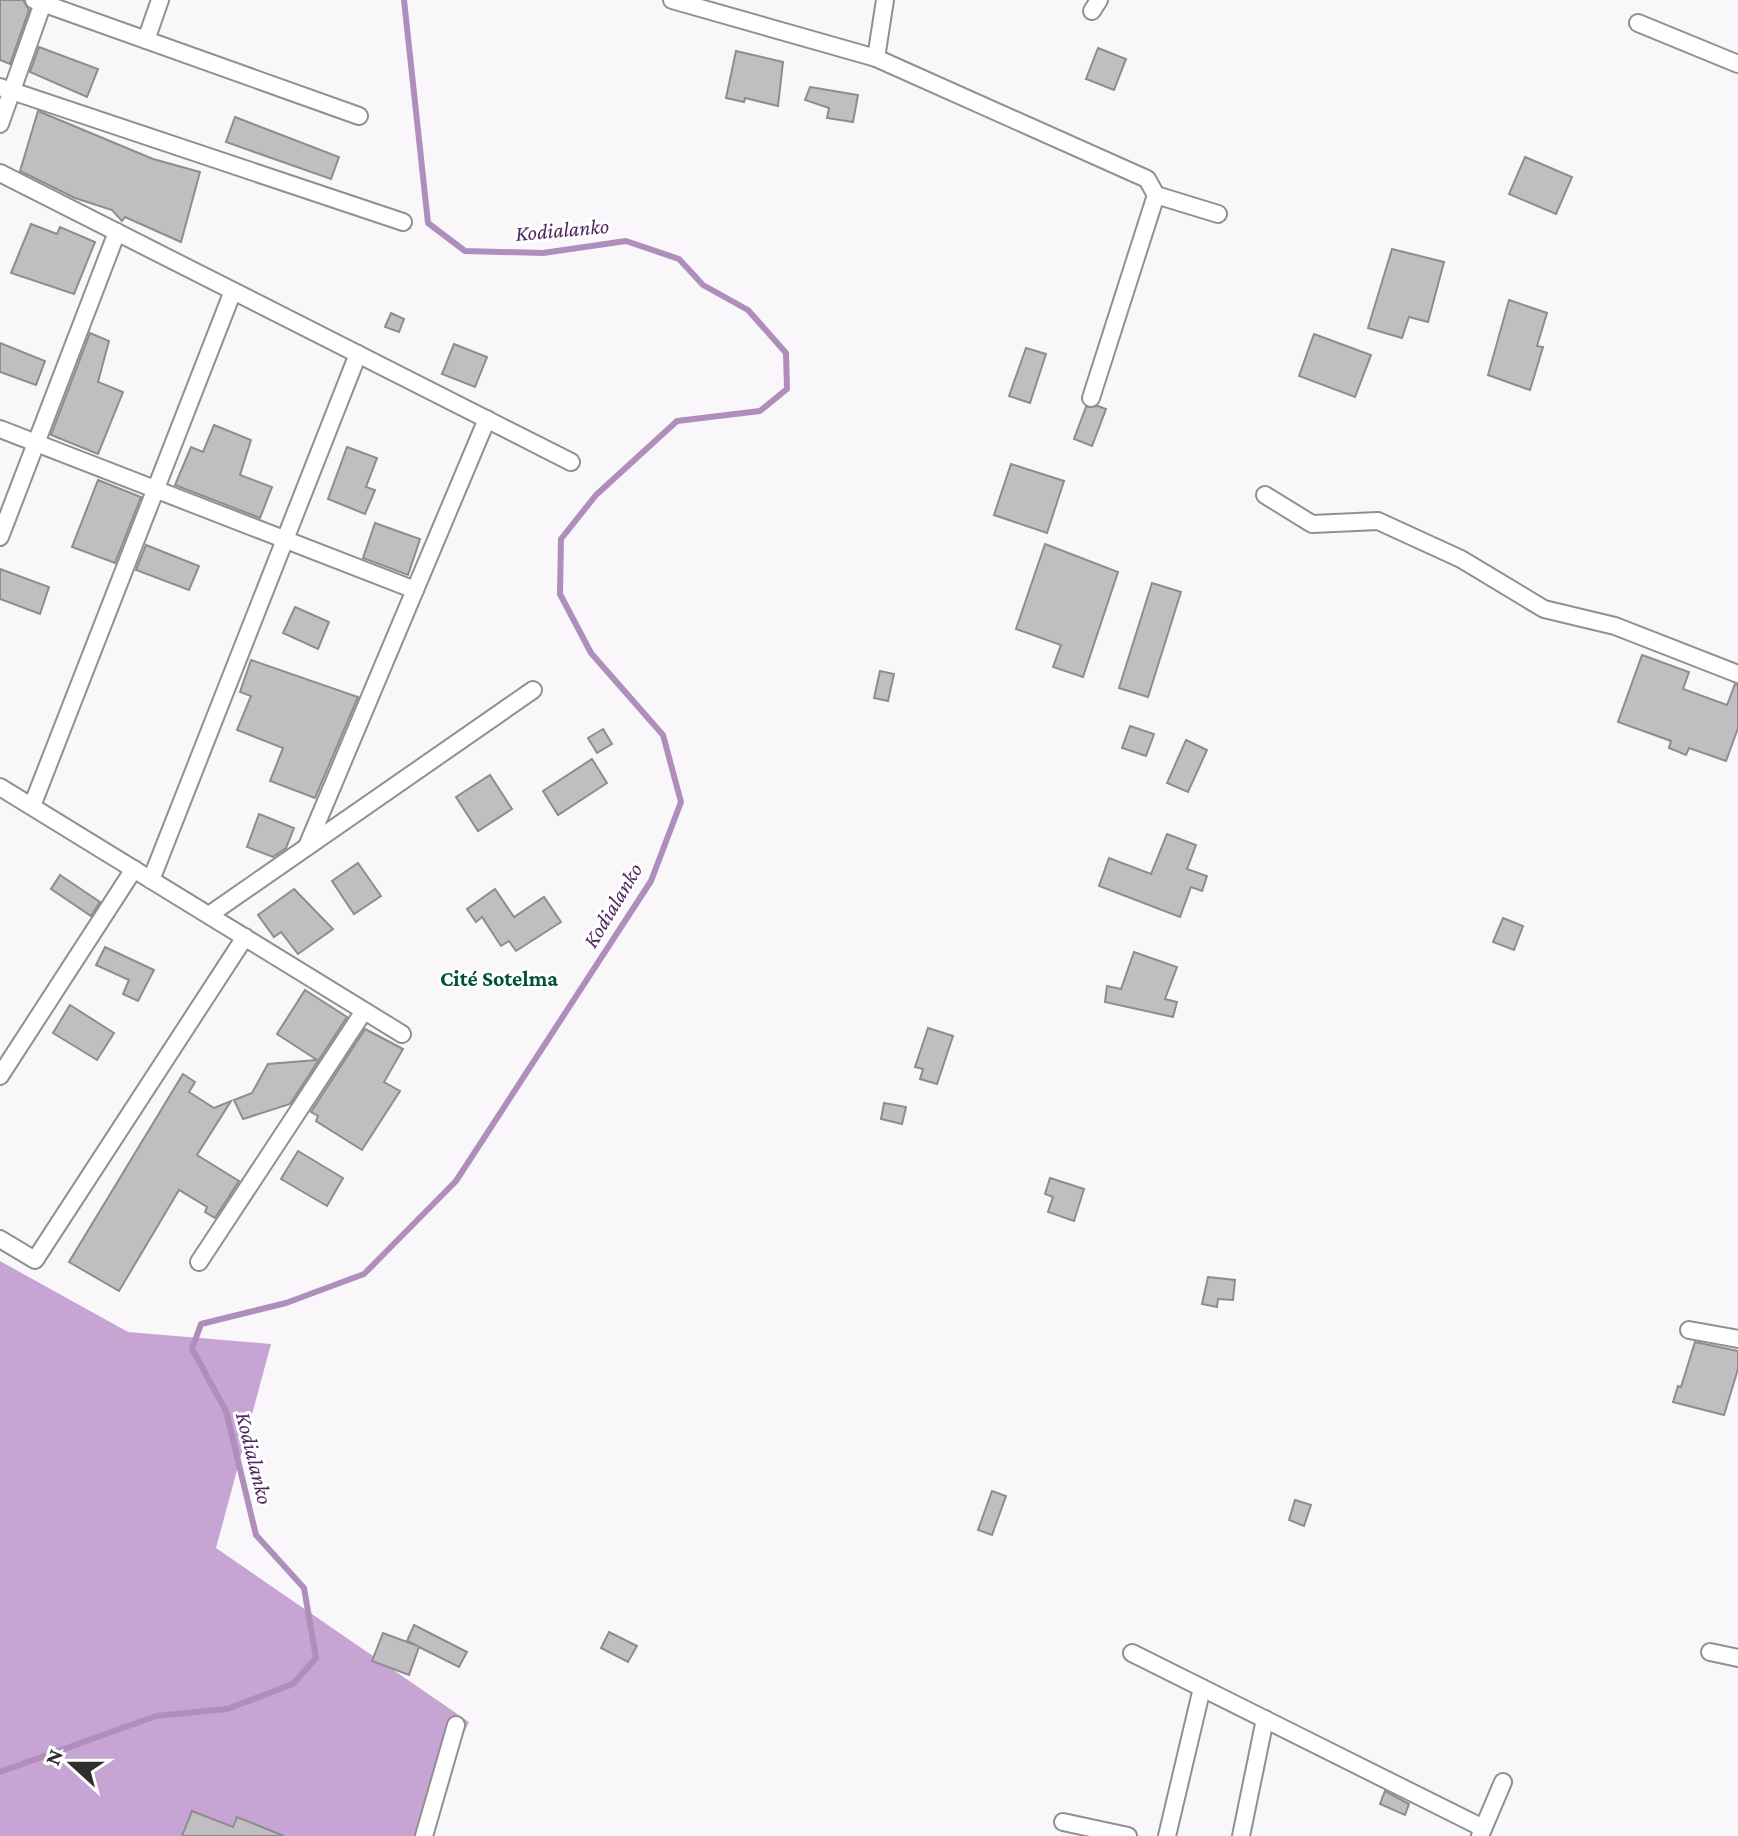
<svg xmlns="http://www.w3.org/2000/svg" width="1738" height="1836" font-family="'Crimson Pro',serif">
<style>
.forest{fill:#c6a4d3}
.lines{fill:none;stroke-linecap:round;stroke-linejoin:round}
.stream{stroke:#af8ebc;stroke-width:6}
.building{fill:#c0bec1;stroke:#8f8c90;stroke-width:2}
.minor-casing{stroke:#928f93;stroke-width:20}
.minor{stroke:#fff;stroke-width:16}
.labels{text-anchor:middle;stroke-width:6;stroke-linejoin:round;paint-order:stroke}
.water-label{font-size:22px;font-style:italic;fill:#4f255f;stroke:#fff}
.neighbourhood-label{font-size:22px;font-weight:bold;fill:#00513a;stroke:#fff}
</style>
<rect width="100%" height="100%" fill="#faf7fb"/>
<path class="forest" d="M0,1261L128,1332L271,1344L216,1548L469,1722L415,1836H0Z"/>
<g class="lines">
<path class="stream" d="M0,1772L156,1716L227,1709L293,1684L316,1658L304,1588L256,1535L226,1411L192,1349L201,1324L286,1303L364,1274L456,1181L651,881L681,802L663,735L591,653L560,594L561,539L596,495L677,421L760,411L787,389L786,353L748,310L703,285L679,259L626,241L543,253L465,251L428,223L404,0"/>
</g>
<g class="building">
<path d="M0,0H23L29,10L10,64L0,60Z"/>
<path d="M39,47L98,69L87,97L30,72Z"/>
<path d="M1098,48L1126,59L1114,90L1086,79Z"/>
<path d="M736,51L783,62L778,106L745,98L744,102L726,98Z"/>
<path d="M810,87L858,95L853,122L827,118L829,108L805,100Z"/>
<path d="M38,111L153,159L200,172L181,242L125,217L122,221L112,210L75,198L20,171Z"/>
<path d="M235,117L339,157L331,179L226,142Z"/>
<path d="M1525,157L1572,177L1556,214L1509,194Z"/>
<path d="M31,224L57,234L60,227L95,242L74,294L11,273Z"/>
<path d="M1392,249L1444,262L1428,322L1409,317L1402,338L1368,328Z"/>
<path d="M1509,300L1547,313L1537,346L1543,347L1530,390L1488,375Z"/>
<path d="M391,313L404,319L399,332L385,327Z"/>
<path d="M90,333L109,341L98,382L123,392L98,454L51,435Z"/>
<path d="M1314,334L1371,355L1355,397L1299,376Z"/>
<path d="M0,343L45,361L36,385L0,372Z"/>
<path d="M454,344L487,357L475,387L442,374Z"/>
<path d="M1026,348L1046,354L1030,403L1009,396Z"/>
<path d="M1098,406L1106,409L1092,446L1074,439L1086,407Z"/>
<path d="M214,425L251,440L240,475L272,487L260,518L175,485L191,447L203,452Z"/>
<path d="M347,447L377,458L366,487L375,490L365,514L328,499Z"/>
<path d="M1011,464L1064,481L1047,533L994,515Z"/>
<path d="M98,480L141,497L115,563L72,547Z"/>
<path d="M375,523L420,539L408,575L363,558Z"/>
<path d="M1045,544L1118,572L1083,677L1053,667L1061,645L1016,629Z"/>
<path d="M146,545L199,566L189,590L136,570Z"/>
<path d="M0,569L49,587L40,614L0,599Z"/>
<path d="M1152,583L1181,592L1148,697L1119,688Z"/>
<path d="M295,607L329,622L318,649L283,633Z"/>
<path d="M1642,655L1689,672L1683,689L1727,705L1735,684L1738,685V728L1726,761L1689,748L1686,755L1669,748L1671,741L1618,722Z"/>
<path d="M251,660L358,697L315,798L270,781L283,748L237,730L251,696L240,692Z"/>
<path d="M880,671L894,674L888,701L874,698Z"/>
<path d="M1130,726L1154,734L1146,756L1122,748Z"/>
<path d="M603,729L612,744L597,753L588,738Z"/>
<path d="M1186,740L1207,750L1188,792L1167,783Z"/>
<path d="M592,759L607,783L558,815L543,791Z"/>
<path d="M490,775L512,809L478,831L456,797Z"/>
<path d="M259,814L294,828L286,848L273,857L247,847Z"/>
<path d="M1167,834L1196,845L1187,869L1207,876L1202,891L1191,887L1180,917L1099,886L1109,858L1151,874Z"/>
<path d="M358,863L381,896L354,914L332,881Z"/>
<path d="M60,875L100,902L91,916L51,889Z"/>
<path d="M294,889L333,929L298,954L281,932L274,937L258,915Z"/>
<path d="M495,889L514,917L544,897L561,922L516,951L509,941L501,946L482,917L476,922L467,909Z"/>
<path d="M1503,918L1523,926L1514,950L1493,942Z"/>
<path d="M105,947L154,970L138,1001L123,994L129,980L96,965Z"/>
<path d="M1134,952L1177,967L1165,999L1177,1002L1173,1017L1105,1002L1107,986L1121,989Z"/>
<path d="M305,990L347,1017L290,1104L243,1119L234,1100L252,1093L268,1064L317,1060L277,1034Z"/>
<path d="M70,1005L114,1033L97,1060L53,1033Z"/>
<path d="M928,1028L953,1036L937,1084L920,1079L923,1069L915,1067Z"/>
<path d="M365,1029L403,1049L384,1082L400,1091L362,1150L316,1121L318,1116L311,1112Z"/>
<path d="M183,1074L195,1082L189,1092L214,1108L231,1101L197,1155L239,1181L215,1218L205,1212L207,1207L179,1190L119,1291L69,1262Z"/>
<path d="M884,1103L906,1107L902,1124L881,1119Z"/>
<path d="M298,1151L343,1178L327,1206L281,1179Z"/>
<path d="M1050,1178L1084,1189L1074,1221L1048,1212L1053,1197L1045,1194Z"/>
<path d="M1208,1277L1235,1280L1233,1300L1218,1299L1217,1307L1202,1304Z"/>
<path d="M1695,1342L1738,1351V1369L1724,1415L1673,1402L1678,1386L1681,1387Z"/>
<path d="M992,1491L1006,1496L992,1535L978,1530Z"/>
<path d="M1295,1500L1311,1505L1304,1526L1289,1520Z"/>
<path d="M414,1625L467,1652L459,1667L419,1647L409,1675L372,1661L383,1633L418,1646L407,1641Z"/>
<path d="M609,1632L637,1646L628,1662L601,1648Z"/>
<path d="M1385,1791L1409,1804L1405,1815L1380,1804Z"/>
<path d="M192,1811L233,1827L237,1817L284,1836H182Z"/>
</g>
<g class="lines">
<defs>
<g id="minor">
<path d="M34,0L359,116"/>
<path d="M672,0L876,58"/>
<path d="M885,0L876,58L1147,179L1156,195L1218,214"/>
<path d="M1092,11L1099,0"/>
<path d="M1638,23L1738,64"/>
<path d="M146,40L160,0"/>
<path d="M0,87L403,222"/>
<path d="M0,124L43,3"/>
<path d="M0,173L571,462"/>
<path d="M1091,398L1156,195"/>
<path d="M0,429L415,590"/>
<path d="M1265,495L1312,524L1378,521L1461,559L1544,609L1615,626L1738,674"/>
<path d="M0,537L117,232"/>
<path d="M0,787L402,1034"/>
<path d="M32,806L233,291"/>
<path d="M308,844L487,419"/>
<path d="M151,880L358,354"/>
<path d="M209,915L533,690"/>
<path d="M0,1076L134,869"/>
<path d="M0,1239L35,1260L245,937"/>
<path d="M199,1262L364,1011"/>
<path d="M1689,1330L1738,1339"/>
<path d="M1710,1652L1738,1658"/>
<path d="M1132,1653L1483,1828"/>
<path d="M1063,1822L1128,1836"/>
<path d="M424,1836L456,1725"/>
<path d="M1167,1836L1202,1688"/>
<path d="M1241,1836L1265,1719"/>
<path d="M1480,1836L1503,1782"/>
</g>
</defs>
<use href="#minor" class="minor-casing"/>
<use href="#minor" class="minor"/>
</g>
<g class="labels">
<g class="water-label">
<text transform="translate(562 229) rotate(-5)" y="8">Kodialanko</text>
<text transform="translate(612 905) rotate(-59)" y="8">Kodialanko</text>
<text transform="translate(255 1458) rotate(76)" y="8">Kodialanko</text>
</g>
<g class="neighbourhood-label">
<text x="499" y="986">Cité Sotelma</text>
</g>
</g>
<g transform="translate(72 1764) rotate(291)" stroke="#ffffff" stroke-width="6" paint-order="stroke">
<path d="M0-6L14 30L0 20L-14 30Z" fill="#2f2e2f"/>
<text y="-12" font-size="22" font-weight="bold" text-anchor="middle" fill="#2f2e2f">N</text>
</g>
</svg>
